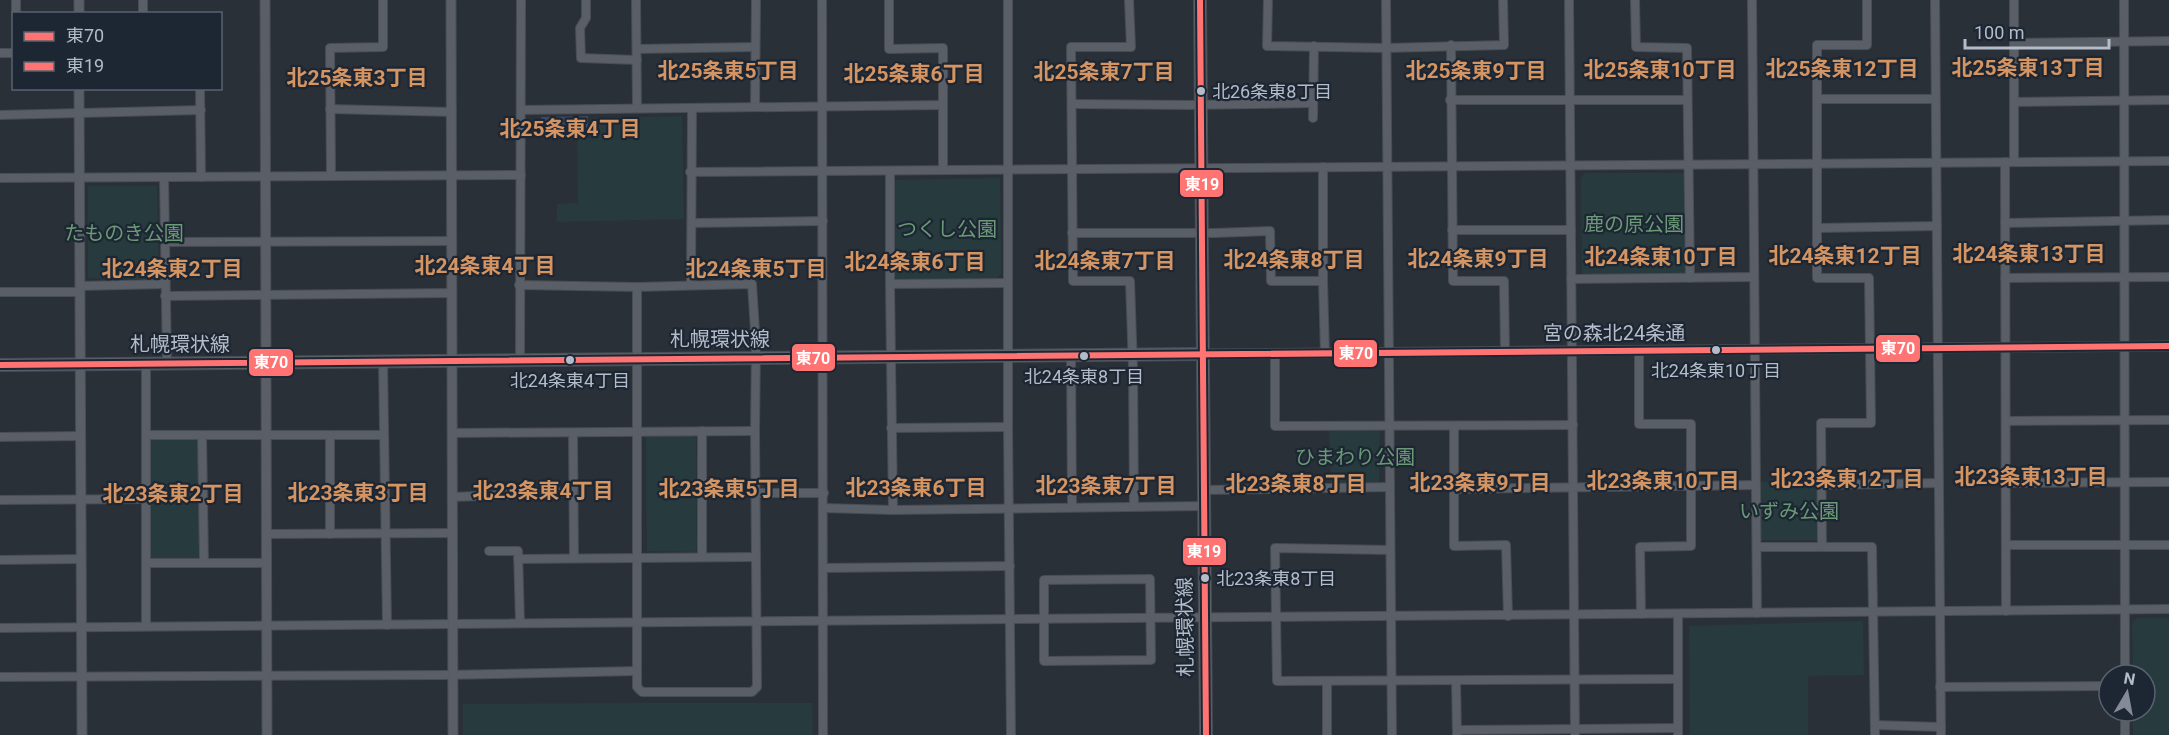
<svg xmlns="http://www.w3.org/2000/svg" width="2169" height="735" font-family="Roboto,'Noto Sans JP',sans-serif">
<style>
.green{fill:#273a3e}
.water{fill:#384963}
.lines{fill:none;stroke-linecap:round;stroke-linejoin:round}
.minor-casing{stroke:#484c53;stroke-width:10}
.tertiary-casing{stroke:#484c53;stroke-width:11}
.primary-casing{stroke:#484c55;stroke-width:14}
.minor{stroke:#5a5e66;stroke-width:8}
.tertiary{stroke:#5a5e66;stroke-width:9}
.primary{stroke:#5c6168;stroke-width:12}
.bus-1-casing{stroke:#1d2633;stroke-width:10}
.bus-2-casing{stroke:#1d2633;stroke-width:10}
.bus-1{stroke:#ff7373;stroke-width:6}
.bus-2{stroke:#ff7373;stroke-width:6}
.bus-dot{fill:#b4bcc9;stroke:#1d2633;stroke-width:2}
.labels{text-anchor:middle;stroke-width:4.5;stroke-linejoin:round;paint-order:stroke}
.bus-label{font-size:18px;fill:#b4bcc9;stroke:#1d2633}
.park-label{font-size:20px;fill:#6b9a76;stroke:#1d2633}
.street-label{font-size:20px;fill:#b4bcc9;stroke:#1d2633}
.neighbourhood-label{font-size:21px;font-weight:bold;fill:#d59563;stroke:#1d2633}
.line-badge{stroke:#1d2633;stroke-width:2}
.badge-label{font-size:16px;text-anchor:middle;font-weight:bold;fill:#fff}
</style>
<rect width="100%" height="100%" fill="#2a3038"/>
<g class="green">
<path d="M682,116L684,219L557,222V204L578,203L577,138H594L593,118Z"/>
<path d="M1584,173H1684L1686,270L1684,274L1582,275L1581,179Z"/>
<path d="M1000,178L1001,274L995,280L893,281V180Z"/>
<path d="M88,186H157L159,280L88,278Z"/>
<path d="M1329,429L1380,430L1379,483H1331Z"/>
<path d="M692,435L696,438L697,549L695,552L647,551L646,437Z"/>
<path d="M149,438L198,439L199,560L150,559Z"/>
<path d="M1818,481V540H1761V482Z"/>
<path d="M2137,618H2169V735H2133V711H2145V675H2133L2132,623Z"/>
<path d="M1863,621L1864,675L1808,676V735H1690L1689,626Z"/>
<path d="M634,703H812L813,735H463V704Z"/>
</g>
<path class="water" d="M588,116V134L541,135V117Z"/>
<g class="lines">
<defs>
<g id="minor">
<path d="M143,0V14"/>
<path d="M586,0V18L580,28L581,58L637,60"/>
<path d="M636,0L637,108"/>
<path d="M822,0L823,735"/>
<path d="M889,0V49L943,48V170"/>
<path d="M1008,0V427L1011,735"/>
<path d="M1129,0L1131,47H1071L1073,281H1130L1133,368L1134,506"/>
<path d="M1268,0L1267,46L1386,48L1504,45L1503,0"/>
<path d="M1386,0L1392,735"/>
<path d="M1569,0L1575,735"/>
<path d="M1635,0L1636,47L1687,48L1690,278"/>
<path d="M1752,0L1757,613"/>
<path d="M1935,0L1941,735"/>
<path d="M2014,0V162"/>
<path d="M2124,0L2125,675"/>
<path d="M16,14V0"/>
<path d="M2014,43L2169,41"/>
<path d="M1451,45L1453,281H1504L1505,351"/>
<path d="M637,49L754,47"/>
<path d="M0,53H14"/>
<path d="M200,88L201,177"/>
<path d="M1817,99H1935"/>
<path d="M1450,100H1687"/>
<path d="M2014,102L2169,100"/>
<path d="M1072,104L1188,105L1313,103"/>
<path d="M755,107L756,0"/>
<path d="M330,109L452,112"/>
<path d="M521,110L943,105"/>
<path d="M0,115L201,110"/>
<path d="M1313,118L1314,46"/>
<path d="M2005,162L2006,611"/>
<path d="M1323,167V281L1325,354"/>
<path d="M890,171V284L1008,283"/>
<path d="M690,172L2169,161"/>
<path d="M331,176L330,48L383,47V0"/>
<path d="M164,177L167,363"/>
<path d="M0,178L521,175"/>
<path d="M692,223L823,221"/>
<path d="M2005,223L2169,220"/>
<path d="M1818,228L1937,226"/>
<path d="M1452,230H1571"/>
<path d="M1072,233H1215L1270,231L1271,281H1323"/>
<path d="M165,242L452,241"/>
<path d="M2005,278L2169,277"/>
<path d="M1571,279L1754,277"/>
<path d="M890,284L893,510"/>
<path d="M519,285L637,287L752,284L756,346L755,431L757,687L752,692H642L637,687V287"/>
<path d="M691,285L692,108"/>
<path d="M80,286L165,284"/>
<path d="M0,292H80"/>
<path d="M165,296L452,293"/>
<path d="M1639,351V424H1691V546L1640,547L1641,614"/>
<path d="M1275,354V426L1573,425"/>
<path d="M1071,355L1072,507"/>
<path d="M520,360L521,0"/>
<path d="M383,361L387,625"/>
<path d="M2006,421L2169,420"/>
<path d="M1454,427V546L1506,545L1508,616"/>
<path d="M891,428L1008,427"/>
<path d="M453,433L755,431"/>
<path d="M573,433L574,558"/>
<path d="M146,435H384"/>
<path d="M202,435L204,563"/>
<path d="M330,435V534"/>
<path d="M0,437L81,436"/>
<path d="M2006,483L2169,482"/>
<path d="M1821,485L1939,483"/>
<path d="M1455,489L1756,485"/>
<path d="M1204,490L1389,487"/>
<path d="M755,493H824"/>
<path d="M453,497L573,492"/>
<path d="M0,500L146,499"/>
<path d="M824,508L893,510L1204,506"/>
<path d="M267,534L453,533"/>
<path d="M2006,545H2169"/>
<path d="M1757,547H1872L1875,735"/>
<path d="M1822,547L1821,423H1871L1869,278H1817V45H1867V0"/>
<path d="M1390,550L1275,548L1277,681L1678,679"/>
<path d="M489,551H518L520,623"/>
<path d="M702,557V431"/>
<path d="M518,559L756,557"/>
<path d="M0,560L81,559"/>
<path d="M146,563H267"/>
<path d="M824,568L1010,566"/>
<path d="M1150,579L1151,660L1044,661V580Z"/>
<path d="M1678,614V735"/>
<path d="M146,626V363"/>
<path d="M0,628L2169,609"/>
<path d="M0,677L444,675L637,671"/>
<path d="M1456,680L1457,735"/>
<path d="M1327,681V735"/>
<path d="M1940,687L2109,686"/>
<path d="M1875,725L1941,727"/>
<path d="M1457,730L1678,728"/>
<path d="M2125,735V711"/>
</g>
<g id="tertiary">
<path d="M79,0V14"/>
<path d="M265,0L267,735"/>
<path d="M451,0L453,735"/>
<path d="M79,88L82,735"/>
<path d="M1203,354L2169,346"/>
</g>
<g id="primary">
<path d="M1200,0L1206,735"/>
<path d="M0,365L1203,354"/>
</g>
</defs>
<use href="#minor" class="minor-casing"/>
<use href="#tertiary" class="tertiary-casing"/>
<use href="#primary" class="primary-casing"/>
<use href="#minor" class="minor"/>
<use href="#tertiary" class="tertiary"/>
<use href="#primary" class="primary"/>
<defs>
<path id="bus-1" d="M0,365L2169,346"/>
<path id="bus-2" d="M1200,0L1206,735"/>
</defs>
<use href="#bus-1" class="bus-1-casing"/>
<use href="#bus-2" class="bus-2-casing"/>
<use href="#bus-1" class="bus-1"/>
<use href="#bus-2" class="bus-2"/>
</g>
<g class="bus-dot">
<circle cx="1201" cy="91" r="5"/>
<circle cx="1716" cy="350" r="5"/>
<circle cx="1084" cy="356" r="5"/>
<circle cx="570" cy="360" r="5"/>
<circle cx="1205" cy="578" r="5"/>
</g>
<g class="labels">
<g class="bus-label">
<text x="1212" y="98" text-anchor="start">北26条東8丁目</text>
<text x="1716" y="377">北24条東10丁目</text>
<text x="1084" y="383">北24条東8丁目</text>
<text x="570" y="387">北24条東4丁目</text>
<text x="1216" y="585" text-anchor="start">北23条東8丁目</text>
</g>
<g class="park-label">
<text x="1634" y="231">鹿の原公園</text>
<text x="947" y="236">つくし公園</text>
<text x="124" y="240">たものき公園</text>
<text x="1355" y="464">ひまわり公園</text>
<text x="1789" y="518">いずみ公園</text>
</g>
<g class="street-label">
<text x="1614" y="340">宮の森北24条通</text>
<text x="720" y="346">札幌環状線</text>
<text x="180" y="351">札幌環状線</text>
<text transform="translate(1185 627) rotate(-91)" y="7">札幌環状線</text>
</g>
<g class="neighbourhood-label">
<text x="2028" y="75">北25条東13丁目</text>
<text x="1842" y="76">北25条東12丁目</text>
<text x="1660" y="77">北25条東10丁目</text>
<text x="728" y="78">北25条東5丁目</text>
<text x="1476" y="78">北25条東9丁目</text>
<text x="1104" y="79">北25条東7丁目</text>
<text x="914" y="81">北25条東6丁目</text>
<text x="357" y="85">北25条東3丁目</text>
<text x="570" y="136">北25条東4丁目</text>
<text x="2029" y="261">北24条東13丁目</text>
<text x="1845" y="263">北24条東12丁目</text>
<text x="1661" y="264">北24条東10丁目</text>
<text x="1478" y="266">北24条東9丁目</text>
<text x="1294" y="267">北24条東8丁目</text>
<text x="1105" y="268">北24条東7丁目</text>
<text x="915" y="269">北24条東6丁目</text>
<text x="485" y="273">北24条東4丁目</text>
<text x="172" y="276">北24条東2丁目</text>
<text x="756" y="276">北24条東5丁目</text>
<text x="2031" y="484">北23条東13丁目</text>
<text x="1847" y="486">北23条東12丁目</text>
<text x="1663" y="488">北23条東10丁目</text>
<text x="1480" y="490">北23条東9丁目</text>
<text x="1296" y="491">北23条東8丁目</text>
<text x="1106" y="493">北23条東7丁目</text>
<text x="916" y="495">北23条東6丁目</text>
<text x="729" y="496">北23条東5丁目</text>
<text x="543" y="498">北23条東4丁目</text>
<text x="358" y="500">北23条東3丁目</text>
<text x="173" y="501">北23条東2丁目</text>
</g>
</g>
<g class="line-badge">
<rect x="1179" y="169" width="45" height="29" rx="6" fill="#ff7373"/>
<rect x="1875" y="334" width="46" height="29" rx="6" fill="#ff7373"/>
<rect x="1333" y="339" width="45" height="29" rx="6" fill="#ff7373"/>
<rect x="791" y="343" width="45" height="29" rx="6" fill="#ff7373"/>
<rect x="248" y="348" width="46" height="29" rx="6" fill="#ff7373"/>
<rect x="1182" y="537" width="45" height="29" rx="6" fill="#ff7373"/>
</g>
<g class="badge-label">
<text x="1202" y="190">東19</text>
<text x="1898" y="354">東70</text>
<text x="1356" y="359">東70</text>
<text x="813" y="364">東70</text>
<text x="271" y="368">東70</text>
<text x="1204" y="557">東19</text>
</g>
<rect x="12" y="12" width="210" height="78" fill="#1d2633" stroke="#59626f" stroke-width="1.5"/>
<rect x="24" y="32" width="30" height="9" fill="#ff7373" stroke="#59626f" stroke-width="1.5"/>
<text x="66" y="42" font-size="18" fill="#b4bcc9">東70</text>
<rect x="24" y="62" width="30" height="9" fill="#ff7373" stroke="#59626f" stroke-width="1.5"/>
<text x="66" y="72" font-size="18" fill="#b4bcc9">東19</text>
<g transform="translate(2127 693) rotate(10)"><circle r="28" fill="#1d2633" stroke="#59626f" stroke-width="1.5"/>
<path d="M0-4.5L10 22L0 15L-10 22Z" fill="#848b96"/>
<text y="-9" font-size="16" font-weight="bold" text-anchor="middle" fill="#b4bcc9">N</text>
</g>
<path d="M1965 39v9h144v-9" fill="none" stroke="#b4bcc9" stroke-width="3"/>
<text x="1974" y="39" font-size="18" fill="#b4bcc9" stroke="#1d2633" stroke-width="4.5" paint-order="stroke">100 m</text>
</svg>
